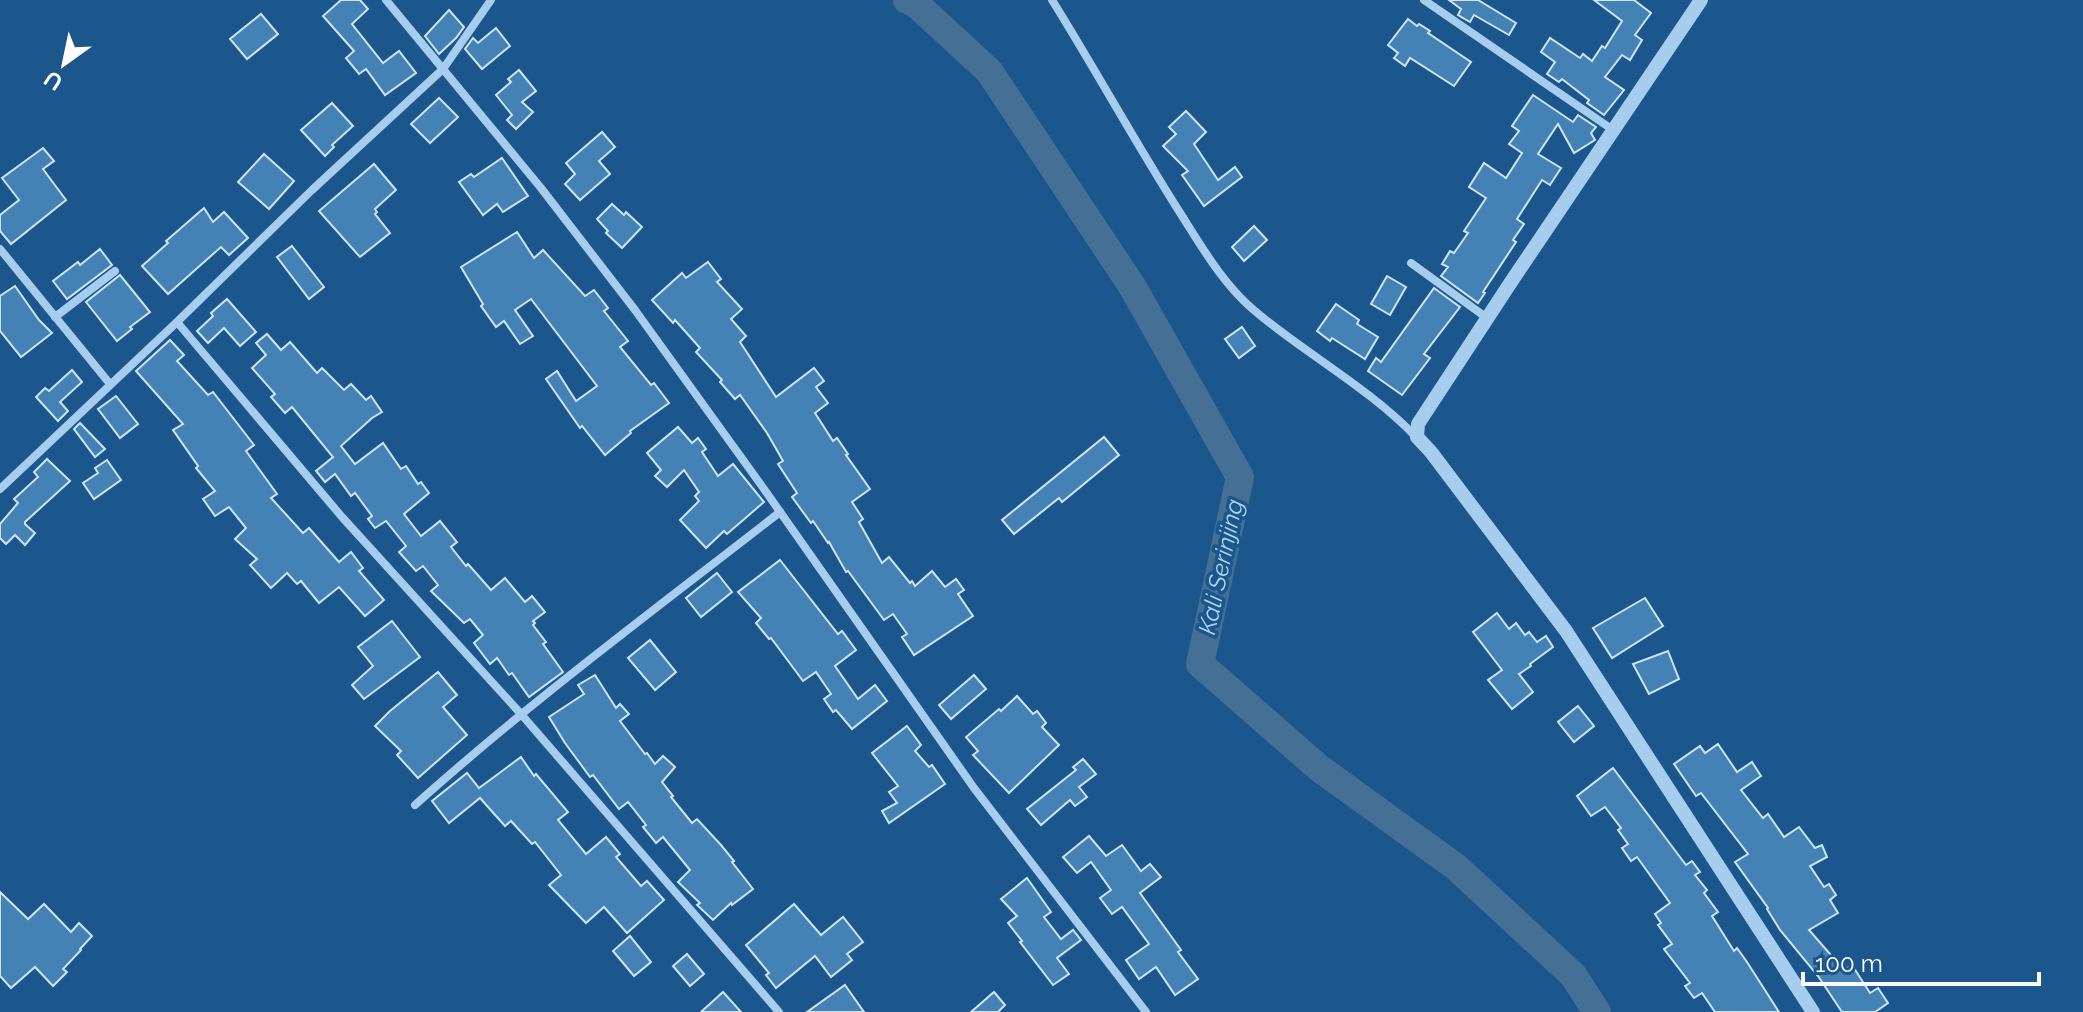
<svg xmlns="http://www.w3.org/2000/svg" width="2083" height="1012" font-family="Raleway,sans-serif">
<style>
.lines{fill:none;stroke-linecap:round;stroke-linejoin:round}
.river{stroke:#457096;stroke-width:28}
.building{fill:#4481b4;stroke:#cce5f9;stroke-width:2}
.minor{stroke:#a6cded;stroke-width:8}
.tertiary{stroke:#a6cded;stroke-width:14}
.labels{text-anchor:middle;stroke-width:7;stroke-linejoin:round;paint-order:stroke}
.water-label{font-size:24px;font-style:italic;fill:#b2d7f4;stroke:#1b578c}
</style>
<rect width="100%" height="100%" fill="#1b578c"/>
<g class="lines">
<path class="river" d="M907,0L916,4L989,71L1132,286L1240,477L1200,664L1319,768L1456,867L1573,975L1597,1012"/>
</g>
<g class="building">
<path d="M341,0H360L368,9L352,24L383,63L399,51L416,73L385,95L366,69L359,74L346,58L354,51L323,16Z"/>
<path d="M1449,0H1478L1516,23L1509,35L1474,15L1470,22L1458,15L1461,9Z"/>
<path d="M1594,0H1634L1651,13L1635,35L1642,40L1630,60L1622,55L1605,77L1624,90L1604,115L1587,103L1589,100L1562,79L1559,82L1547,74L1555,62L1541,52L1550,38L1580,58L1583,54L1592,61L1602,46L1605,48L1622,21Z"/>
<path d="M449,10L464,27L456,38L439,54L425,36Z"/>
<path d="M261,14L278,34L247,59L230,39Z"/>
<path d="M1408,19L1417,26L1419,24L1430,31L1428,33L1471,62L1454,86L1410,58L1405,66L1394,58L1398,53L1388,45Z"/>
<path d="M496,28L510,46L482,69L465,49L473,38L478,43Z"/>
<path d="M519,70L536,91L522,102L533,112L516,129L507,120L512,115L496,95L511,82L508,79Z"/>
<path d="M1533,95L1573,122L1578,115L1596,127L1591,133L1595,140L1574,153L1558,124L1538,154L1561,168L1550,185L1542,180L1517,219L1524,224L1513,240L1516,242L1483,292L1485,293L1478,303L1441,276L1448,267L1442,264L1450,251L1454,253L1468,233L1464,231L1486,198L1469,187L1484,163L1506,178L1522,153L1509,144L1519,131L1512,126Z"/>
<path d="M439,98L458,117L430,143L411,124Z"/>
<path d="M332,103L353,126L332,145L334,147L325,156L301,130Z"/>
<path d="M1186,111L1206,132L1194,144L1218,180L1235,167L1242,177L1204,206L1182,175L1188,171L1163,146L1176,134L1169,127Z"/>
<path d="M602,132L615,147L599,161L610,174L580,200L565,184L575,174L566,163Z"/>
<path d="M43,148L54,161L43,169L66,200L11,244L0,231V215L19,200L2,178Z"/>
<path d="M264,154L294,181L269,209L238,182Z"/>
<path d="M502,158L528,196L503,212L497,204L483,215L459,182L471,174L474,177Z"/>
<path d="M374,164L396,190L375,209L377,212L375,214L390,233L360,257L319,211Z"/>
<path d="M612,204L624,215L626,212L642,227L622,248L606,233L608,231L597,219Z"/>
<path d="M204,208L213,222L224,212L248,238L229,255L221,247L168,294L142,266L168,243L166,241Z"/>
<path d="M1254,226L1267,240L1244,261L1232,247Z"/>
<path d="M517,232L534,258L543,250L585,296L594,290L608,308L604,311L628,341L620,347L651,385L654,383L669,403L630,431L631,433L605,455L582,426L580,428L546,379L557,371L576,401L597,386L531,299L515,310L533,336L520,344L504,321L496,327L481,306L483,304L461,267Z"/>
<path d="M292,246L324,287L309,299L277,257Z"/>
<path d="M100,249L112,265L67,299L53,281L78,262L80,265Z"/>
<path d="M708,262L721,279L717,282L742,309L731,319L746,336L740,342L776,397L814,368L824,381L816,387L828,403L815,413L833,441L837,438L848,454L846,455L870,489L852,502L863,519L859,522L882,563L889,557L910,583L912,581L915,586L932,571L945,587L956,579L964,590L958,594L973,616L914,655L902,637L907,634L893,614L884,620L848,571L846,572L829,542L828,543L813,521L811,523L792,497L797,493L778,464L783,461L767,433L740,395L735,399L720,382L722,380L696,352L700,348L675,320L673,323L652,300L682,273L686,278Z"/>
<path d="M120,275L150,312L130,327L132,329L117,341L86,302Z"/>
<path d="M1387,276L1406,287L1390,315L1371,304Z"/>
<path d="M15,286L39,320L52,333L21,357L0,331V296Z"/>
<path d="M1434,288L1460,307L1424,354L1430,358L1402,395L1368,371L1376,358L1381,362Z"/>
<path d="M227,299L256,332L240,346L224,328L208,343L197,331L213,316L211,313Z"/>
<path d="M1336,304L1359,320L1357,324L1378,337L1365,359L1332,338L1330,341L1317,331Z"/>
<path d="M1242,327L1255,346L1239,358L1225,339Z"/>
<path d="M267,334L281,350L290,342L317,373L322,368L344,390L351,384L366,400L371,396L382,412L372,418L341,446L355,464L383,443L401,469L406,466L418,484L421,482L429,493L404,514L421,536L440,521L457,542L451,547L466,566L468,564L491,590L505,578L525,602L532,596L545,612L533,621L535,623L533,625L546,642L543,644L563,672L529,697L512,673L509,675L497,658L490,664L474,643L483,635L470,619L464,623L431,591L438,585L423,566L416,571L399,552L406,546L386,521L375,528L368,519L372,516L355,493L351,496L335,474L325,482L316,471L333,457L292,407L285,413L271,397L275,394L252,368L266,355L256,343Z"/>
<path d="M170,340L184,355L177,361L208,395L213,392L254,445L246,451L277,494L271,498L303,533L309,528L339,562L351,552L363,568L359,571L384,600L365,616L339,587L319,603L301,581L297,584L287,573L271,588L250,565L257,559L235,539L246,528L229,507L215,516L203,499L215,491L196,468L198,466L173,430L183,424L136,371Z"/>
<path d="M72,370L82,382L60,402L68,411L58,421L36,397L45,388L49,391Z"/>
<path d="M116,396L138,424L120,438L98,409Z"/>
<path d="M80,423L105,449L95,457L74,429Z"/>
<path d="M678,427L692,443L698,438L706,449L702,452L718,476L733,464L764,502L727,534L724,531L706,548L680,520L699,501L695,496L699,492L684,470L667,487L655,476L661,470L647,453Z"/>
<path d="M1104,437L1119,455L1062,502L1059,498L1014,534L1002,520Z"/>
<path d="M47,459L70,481L25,522V524L35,533L25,545L15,535L6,544L0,538V524L18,503L14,499L38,477L34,472Z"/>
<path d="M107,460L121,480L94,499L83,483L98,473L95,468Z"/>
<path d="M780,560L838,634L842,631L856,650L835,666L858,699L875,685L887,701L852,729L836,710L833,712L824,699L831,694L816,672L803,681L771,638L769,639L756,623L761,618L738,592Z"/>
<path d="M717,573L732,592L701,617L686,598Z"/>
<path d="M1645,598L1663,626L1612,658L1593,628Z"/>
<path d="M1497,613L1509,629L1516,623L1525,635L1529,632L1537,642L1546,636L1553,647L1530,664L1531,666L1519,674L1533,692L1512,709L1488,680L1502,670L1473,632Z"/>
<path d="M392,621L420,657L364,699L352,685L373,666L358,647Z"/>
<path d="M650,640L676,672L655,690L628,658Z"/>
<path d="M1668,651L1679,679L1649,694L1633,664Z"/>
<path d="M438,672L457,695L443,707L467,735L418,778L397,755L401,751L375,726L390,711Z"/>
<path d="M595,675L616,708L620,704L629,714L620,721L645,754L647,753L655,764L663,756L675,767L662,782L673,796L671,797L692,823L697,819L721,845L734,861L732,862L753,889L732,905L731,903L713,920L697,905L700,903L678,882L690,870L663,837L656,843L643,827L646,825L628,802L619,809L593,775L590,777L565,743L549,717L584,694L578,685Z"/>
<path d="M974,675L986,689L951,719L939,705Z"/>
<path d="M1017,696L1033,714L1037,711L1046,723L1042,727L1059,745L1009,793L973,755L978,751L966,737L999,709L1001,711Z"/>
<path d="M1578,706L1594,726L1574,742L1558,722Z"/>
<path d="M907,726L921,745L915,751L929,767L932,765L945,784L889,823L882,811L897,803L889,792L898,786L872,753Z"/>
<path d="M1718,744L1737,772L1752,762L1761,776L1741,790L1763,818L1768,814L1784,837L1799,827L1815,848L1822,845L1827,857L1810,866L1824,887L1829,884L1836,895L1830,900L1838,913L1809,930L1844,970L1852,965L1870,993L1878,988L1888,1003L1875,1012H1842L1818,976L1780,930L1767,909L1768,908L1735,862L1748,854L1701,793L1696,796L1674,764L1700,746L1705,753Z"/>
<path d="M521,757L534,776L536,774L568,812L558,820L586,854L606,837L620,854L616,857L641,886L647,881L664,900L627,933L604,907L586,923L549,885L561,875L535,842L532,844L511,821L505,826L480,798L449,823L432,801L467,773L479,788Z"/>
<path d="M1083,759L1096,774L1079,787L1087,797L1075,806L1070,800L1041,825L1027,809L1076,770L1073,767Z"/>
<path d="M1613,768L1686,865L1692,861L1700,872L1695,875L1707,890L1704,893L1718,912L1712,916L1734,951L1737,948L1747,962L1779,1012H1715L1702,993L1694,998L1685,986L1690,983L1664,949L1672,944L1658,925L1661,923L1655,914L1670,903L1637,857L1631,861L1622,848L1628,844L1618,830L1621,828L1605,807L1591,816L1577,796Z"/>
<path d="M1089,836L1106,856L1122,845L1141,871L1150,864L1161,877L1140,893L1181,950L1178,952L1198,979L1175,995L1156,967L1139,979L1126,960L1149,944L1122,907L1112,914L1100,898L1111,890L1091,862L1077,873L1063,857Z"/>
<path d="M1027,878L1051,912L1044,917L1061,939L1073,930L1081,940L1057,958L1069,974L1053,985L1020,942L1022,941L1008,923L1017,916L1001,899Z"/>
<path d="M0,892L28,919L44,904L71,932L79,923L92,936L80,949L81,950L63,969L67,972L53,986L35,967L11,988L0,976Z"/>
<path d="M794,904L821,935L843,917L863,942L847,954L852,960L831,977L815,956L776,988L766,975L769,973L746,945Z"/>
<path d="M630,936L651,962L634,976L613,951Z"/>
<path d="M687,954L704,974L690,986L673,966Z"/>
<path d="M845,985L864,1012H807Z"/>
<path d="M723,992L741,1012H701Z"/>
<path d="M994,992L1005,1005L998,1012H971Z"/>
</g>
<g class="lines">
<g class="minor">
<path d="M386,0L541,188L635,310L764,489L974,788L1146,1012"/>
<path d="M1052,0C1095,69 1134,140 1177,208C1197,239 1215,271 1240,297C1254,312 1271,324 1287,336C1329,367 1380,399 1416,437"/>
<path d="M1424,0L1613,130"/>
<path d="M0,249L110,384"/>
<path d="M1411,263L1487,318"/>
<path d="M55,317L115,271"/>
<path d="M177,322L342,517L521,714L779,1012"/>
<path d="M0,489L177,322L312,190L443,69L491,0"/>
<path d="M415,805C531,701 657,608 780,512"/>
</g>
<path class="tertiary" d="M1701,0L1511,282L1418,424L1417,437L1431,452L1566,631L1813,1012"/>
</g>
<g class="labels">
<g class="water-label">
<text transform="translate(1221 567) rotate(-78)" y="8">Kali Serinjing</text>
</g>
</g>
<g transform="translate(64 64) rotate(213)" stroke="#1b578c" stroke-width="6" paint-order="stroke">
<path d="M0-6L14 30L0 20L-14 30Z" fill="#ffffff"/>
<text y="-12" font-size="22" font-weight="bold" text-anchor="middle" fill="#ffffff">U</text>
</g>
<path d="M1803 972v12h236v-12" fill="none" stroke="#ffffff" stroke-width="4"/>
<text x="1815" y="972" font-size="24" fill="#ffffff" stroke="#1b578c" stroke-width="6" paint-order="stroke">100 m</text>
</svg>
